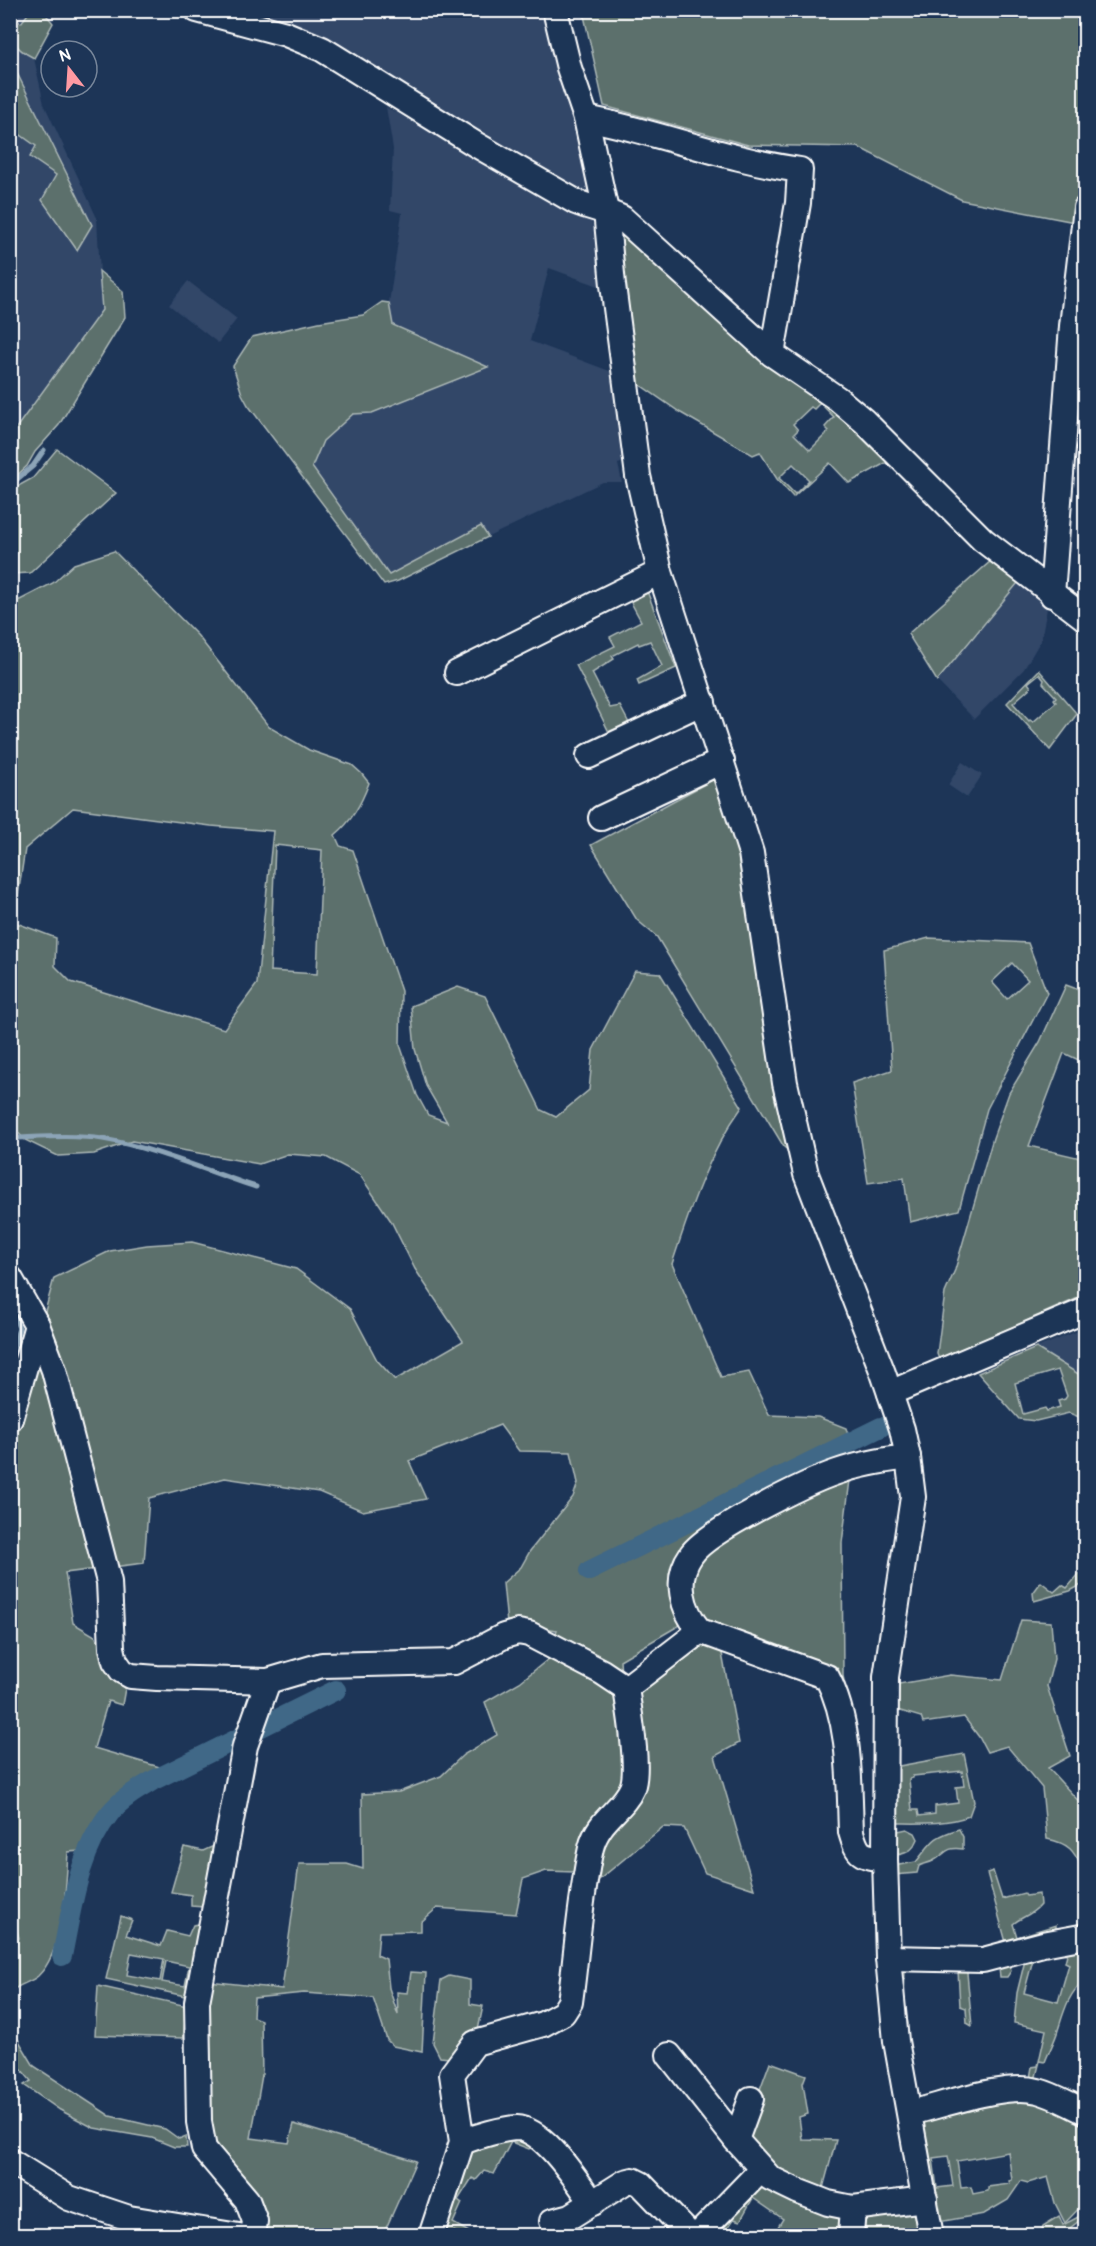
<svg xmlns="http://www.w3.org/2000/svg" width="1096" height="2246" font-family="Pangolin,sans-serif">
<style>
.built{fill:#304668}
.green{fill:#5b706c;stroke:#adb8b6;stroke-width:1.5;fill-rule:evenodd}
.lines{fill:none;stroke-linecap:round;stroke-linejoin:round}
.stream{stroke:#8ca4b7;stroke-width:5}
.canal{stroke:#406787;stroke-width:20}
.minor-casing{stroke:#fff;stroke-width:28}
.minor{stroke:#1d3557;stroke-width:24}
</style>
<rect width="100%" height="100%" fill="#1d3557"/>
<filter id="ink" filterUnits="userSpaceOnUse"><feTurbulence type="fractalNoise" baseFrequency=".0167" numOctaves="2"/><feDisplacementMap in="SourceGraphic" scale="12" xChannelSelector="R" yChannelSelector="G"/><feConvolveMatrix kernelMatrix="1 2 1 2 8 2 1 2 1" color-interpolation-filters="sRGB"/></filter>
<g filter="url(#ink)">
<g class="built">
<path d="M11,11H51L53,23L34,58L44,104L97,218L102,310L11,435Z"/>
<path d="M220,11H546L596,202L335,49Z"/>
<path d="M386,107L592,221L604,288L549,268L530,341L615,373L624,462L618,464L622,482H603L488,537L481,526L389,576L312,467L323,441L353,414L372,413L488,367L393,325L389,303L402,213L390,210L393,149Z"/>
<path d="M188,281L237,319L218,343L169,305Z"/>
<path d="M1022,578L1048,603L1041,640L1024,669L974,719L937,681Z"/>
<path d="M962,762L982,775L967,798L948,785Z"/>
<path d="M1085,1328V1378L1036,1348Z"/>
</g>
<g class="green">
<path d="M30,11H43L53,23L34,58C12,47 10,40 11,16L21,23Z"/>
<path d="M583,11H1085V224L962,200L858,147L748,145L604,106Z"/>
<path d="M10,65L15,69L92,225L77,250L42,200L56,175L30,157L36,146L11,128Z"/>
<path d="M617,227L858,427L891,460L849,483L830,463L793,497L777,479L760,452L753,455L681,413L636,382ZM820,403L834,417L825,427L829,431L810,450L794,434L798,430L793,424L811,407L814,409ZM793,464L809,480L795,494L779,478Z"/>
<path d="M99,271L123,291L125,317L59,425L35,452L27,466L11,481V435L102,310Z"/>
<path d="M382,302L389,303L393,325L488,367L372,413L353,414L323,441L312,467L389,575L481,526L488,537L398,581L384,585L248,405L242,394L233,366L252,337L319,322L363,315Z"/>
<path d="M57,449L116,493L30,573L11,574V490L33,478Z"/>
<path d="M114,551L198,636L269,727L309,750L352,765L361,773L369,783C361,804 352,821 335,835L340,846L353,850L401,991L400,1045L417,1095L428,1115L447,1122L426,1086L415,1049L411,1006L458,987L485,996L541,1110L556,1117L589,1090L593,1050L635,971L660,973L742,1107C708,1154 690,1209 672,1264L721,1377L749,1372L769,1415L818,1417L846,1428L851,1446L714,1540L791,1505L820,1488L850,1480L842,1543L843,1676L853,1723L835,1676L728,1635L697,1615L620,1660L627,1774L575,1872L546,1871L523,1879L516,1914L437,1908L421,1922V1931L379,1932L377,1955L386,1959L389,1988L398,2015L397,1992L408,1993L411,1972L426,1973L422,2052L393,2046L387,2040L373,1998L304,1993L254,1998L253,2017L261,2020L262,2075L251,2138L289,2143L294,2124L416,2161L383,2235H270L254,2200L207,2139L209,1981L282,1989L299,1864H347L363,1869L362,1794L399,1792L441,1776L463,1755L497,1735L485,1702L520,1682L547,1660L557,1630L507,1624L503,1583L521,1567L530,1551L573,1497L578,1483L571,1452L519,1451L500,1425L409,1461L426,1499L363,1511L319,1492L225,1478L149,1498L144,1563L65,1573L73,1623L95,1636L113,1668L126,1683L122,1705L108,1701L94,1748L163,1768L135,1784L100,1815L81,1851L68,1852C66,1885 64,1952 38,1976C30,1983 18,1984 11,1992V1956L19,1938L10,1907L11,1438L54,1278L110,1251L147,1245L192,1242L296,1269L350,1309L377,1360L395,1380L463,1341L415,1269L391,1221L360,1175L326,1157L288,1154L259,1164L132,1141L94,1154L58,1156L25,1140L11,1125V600H20L53,583L74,564ZM73,808L211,826L273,831L257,984L224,1029L71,982L55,966L56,938L14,922L25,849ZM275,845L322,850L317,974L270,971Z"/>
<path d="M991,561L1022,578L937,681L908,634Z"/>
<path d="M647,591L676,668L639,685L637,680L662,666L650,641L639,645L638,643L612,656L614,659L592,673L610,708L620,706L631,727L610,734L576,665L615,646L610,637L641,621L627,595Z"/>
<path d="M1039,670L1077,714L1050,750L1007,703ZM1039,674L1044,680L1043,683L1056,697L1054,699L1056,702L1033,722L1030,720L1029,721L1013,703L1031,687L1028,683Z"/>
<path d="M716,778C757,896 771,1030 791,1153L784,1147L657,937L637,920L591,845Z"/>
<path d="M929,938L1028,943L1047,993L987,1109L959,1210L910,1222L904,1178L868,1183L852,1083L892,1070L884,950ZM1012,963L1028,980L1007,999L992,982Z"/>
<path d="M1066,985L1085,992V1063L1064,1053L1029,1146L1085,1159V1295L939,1359L937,1354L945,1293L955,1270L993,1138L1009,1093L1040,1042Z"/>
<path d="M1036,1348L1085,1378V1412L1082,1418L1069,1413L1036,1421L1019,1419L978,1373ZM1058,1370L1067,1396L1065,1399L1058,1401L1060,1407L1047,1411L1045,1408L1023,1414L1015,1383Z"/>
<path d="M1079,1574L1085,1576V1583L1070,1591L1034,1601L1033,1593L1041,1582L1054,1592L1062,1585L1067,1588Z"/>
<path d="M1021,1620L1051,1622L1054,1659L1047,1686L1070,1756L1048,1768L1085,1808V1873C1074,1852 1072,1844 1047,1839L1042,1788L1007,1746L987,1752L979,1737L964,1717L923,1723L921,1717L897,1710L893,1685L950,1675L1002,1680Z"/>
<path d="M720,1643L739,1743L715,1756L754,1889L705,1873L684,1828L663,1827L589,1888L598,1846L627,1807L635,1692L701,1647Z"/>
<path d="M964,1754L974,1802L969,1816C944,1825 918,1823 891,1823L894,1767ZM962,1771L964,1786L956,1787L958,1803L935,1806V1814L919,1816L918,1810H912L909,1779L913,1778V1776Z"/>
<path d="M907,1829L915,1833L918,1839C913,1851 905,1855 892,1855L893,1832Z"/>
<path d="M959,1829L963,1837V1849C944,1846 946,1855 933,1861C929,1863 923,1864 919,1866L917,1873L894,1875L893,1866L916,1862C933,1841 932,1837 959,1829Z"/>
<path d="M216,1845L204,1907L191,1906V1895L171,1892L184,1847L203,1851Z"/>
<path d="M993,1871L1002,1899L1024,1893L1026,1896L1039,1894L1040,1905C1031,1916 1022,1916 1013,1924L1017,1937L1056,1925V1932L1007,1946L987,1873Z"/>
<path d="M121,1916L132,1920L126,1935L161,1946L167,1931L188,1936L193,1925L199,1924L202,1927L190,1997L106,1979ZM131,1953L164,1959L160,1981L127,1975ZM166,1961L189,1966L185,1986L162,1982Z"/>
<path d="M1082,1944L1085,1964V1979C1068,1995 1065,2008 1058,2030C1055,2041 1049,2051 1045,2062L1040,2061L1034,2084H1029L1032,2067L1038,2066L1046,2030L1014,2023L1017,1993L1027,1952ZM1051,1950L1067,1954L1065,1962L1069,1964L1058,2002L1024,1993L1035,1952L1049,1955Z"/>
<path d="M1007,1960L1011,1971L1007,1977H1000L999,1968L971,1970L967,1973L972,2026L967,2023L966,2008L960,2006L958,1970L905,1969L904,2003L908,2024L900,2023L896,1964Z"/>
<path d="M449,1976L470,1980V2004L483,2006L477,2035L450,2058L440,2057L433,2043L441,1980Z"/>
<path d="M98,1986L187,2006L183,2038L95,2035Z"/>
<path d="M10,2026L34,2066L110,2116L165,2129L179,2139L186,2136L187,2147H174L152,2138L94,2128L60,2110L24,2085L31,2081L11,2057Z"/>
<path d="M770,2062L806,2075L803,2083L808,2114L799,2117L802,2139L836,2140L822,2192L769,2170L744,2133Z"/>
<path d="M1021,2093L1085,2122V2202L1065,2223L1055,2203L1048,2177L1028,2183L1021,2181L1008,2200L984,2214L933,2223L916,2118ZM1008,2152L1012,2180L1009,2181L1010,2184L988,2187V2191L973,2194L971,2187L961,2188L957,2161ZM948,2156L953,2186L937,2188L933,2158Z"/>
<path d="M516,2136L536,2145L529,2149L511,2142L494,2174L484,2171L476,2180L472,2178L458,2200L462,2203L453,2223L474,2235H462L454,2231L451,2235L439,2236L466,2152Z"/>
<path d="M757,2184L843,2212L845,2235H773L783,2219L753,2198L740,2221L734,2219L723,2235L707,2236Z"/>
<path d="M919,2206L923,2235L857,2236L858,2219Z"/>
<path d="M1084,2214L1085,2223L1083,2225L1079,2221L1061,2235H1040L1043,2226L1059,2216L1063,2225Z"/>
</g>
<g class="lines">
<g class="stream">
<path d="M10,485L33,466L44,450"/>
<path d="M16,1138C45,1137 74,1135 103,1139C155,1148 206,1171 256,1187"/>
<path d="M10,1306L19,1328L10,1357"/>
</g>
<g class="canal">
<path d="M589,1571L881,1427"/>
<path d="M62,1956C72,1908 78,1853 110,1813C121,1799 139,1789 154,1780L336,1690"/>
</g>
<defs>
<g id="minor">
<path d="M197,10L286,34L322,49L475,144L576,202C591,208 607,211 622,218L772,354L838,399L864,421L983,540L1086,619"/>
<path d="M555,10L569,68L586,118L606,211L613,285L638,476L660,572L751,853L785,1083L806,1174L883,1373L902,1429L908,1457L913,1497L886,1677L885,1859L888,1958L896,2041L931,2236"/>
<path d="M586,118C658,132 727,160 800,170L798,203L772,354"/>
<path d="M1052,595L1072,326L1086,208"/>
<path d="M457,673L660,572"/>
<path d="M589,756L703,702"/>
<path d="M601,818L722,761"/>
<path d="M10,1278L37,1325L54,1370L109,1582L112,1648L115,1661L122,1671L131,1676L157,1678L268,1681L322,1665L454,1662L504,1636L518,1632L529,1634L602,1672L626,1688C629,1710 640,1769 632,1788C623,1810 598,1819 591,1848C580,1898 577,1951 570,2002L563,2013L543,2024L475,2043L452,2074L462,2142L431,2236"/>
<path d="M890,1393L1086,1310"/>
<path d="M10,1419L37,1325"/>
<path d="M626,1688L700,1631"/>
<path d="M885,1859C861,1856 858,1856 851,1832C849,1781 851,1723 827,1677L700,1631C682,1610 674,1579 691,1555C707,1531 807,1482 837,1472C860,1464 884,1460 908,1457"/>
<path d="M888,1958L983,1960L1043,1944L1086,1936"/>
<path d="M669,2055L736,2140L770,2178L797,2191L828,2203L853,2208L925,2199"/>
<path d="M910,2113C944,2105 1006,2082 1038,2091C1054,2095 1070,2105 1086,2112"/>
<path d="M736,2140L751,2099"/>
<path d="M462,2142C475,2137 504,2128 517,2128C545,2129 577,2182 593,2203"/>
<path d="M10,2161L69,2198L129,2218L239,2236"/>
<path d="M552,2221L571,2216L625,2182L633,2180L641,2184L691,2236"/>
<path d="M250,2236L254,2229L255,2221L247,2200L204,2149L199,2122L197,2002L245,1746L268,1681"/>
<path d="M697,2236L761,2170"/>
<path d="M851,2236L853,2208"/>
</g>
</defs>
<use href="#minor" class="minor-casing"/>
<use href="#minor" class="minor"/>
</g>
</g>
<rect width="1096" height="2246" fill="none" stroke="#1d3557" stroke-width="36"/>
<rect x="18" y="18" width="1060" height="2210" fill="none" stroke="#fff" stroke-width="2" filter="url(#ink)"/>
<g transform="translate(69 69) rotate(343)"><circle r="28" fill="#1d3557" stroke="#77869a" stroke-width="1.5"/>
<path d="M0-4.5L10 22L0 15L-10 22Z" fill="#ff9aa2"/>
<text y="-9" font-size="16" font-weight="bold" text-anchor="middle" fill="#ffffff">N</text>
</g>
</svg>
